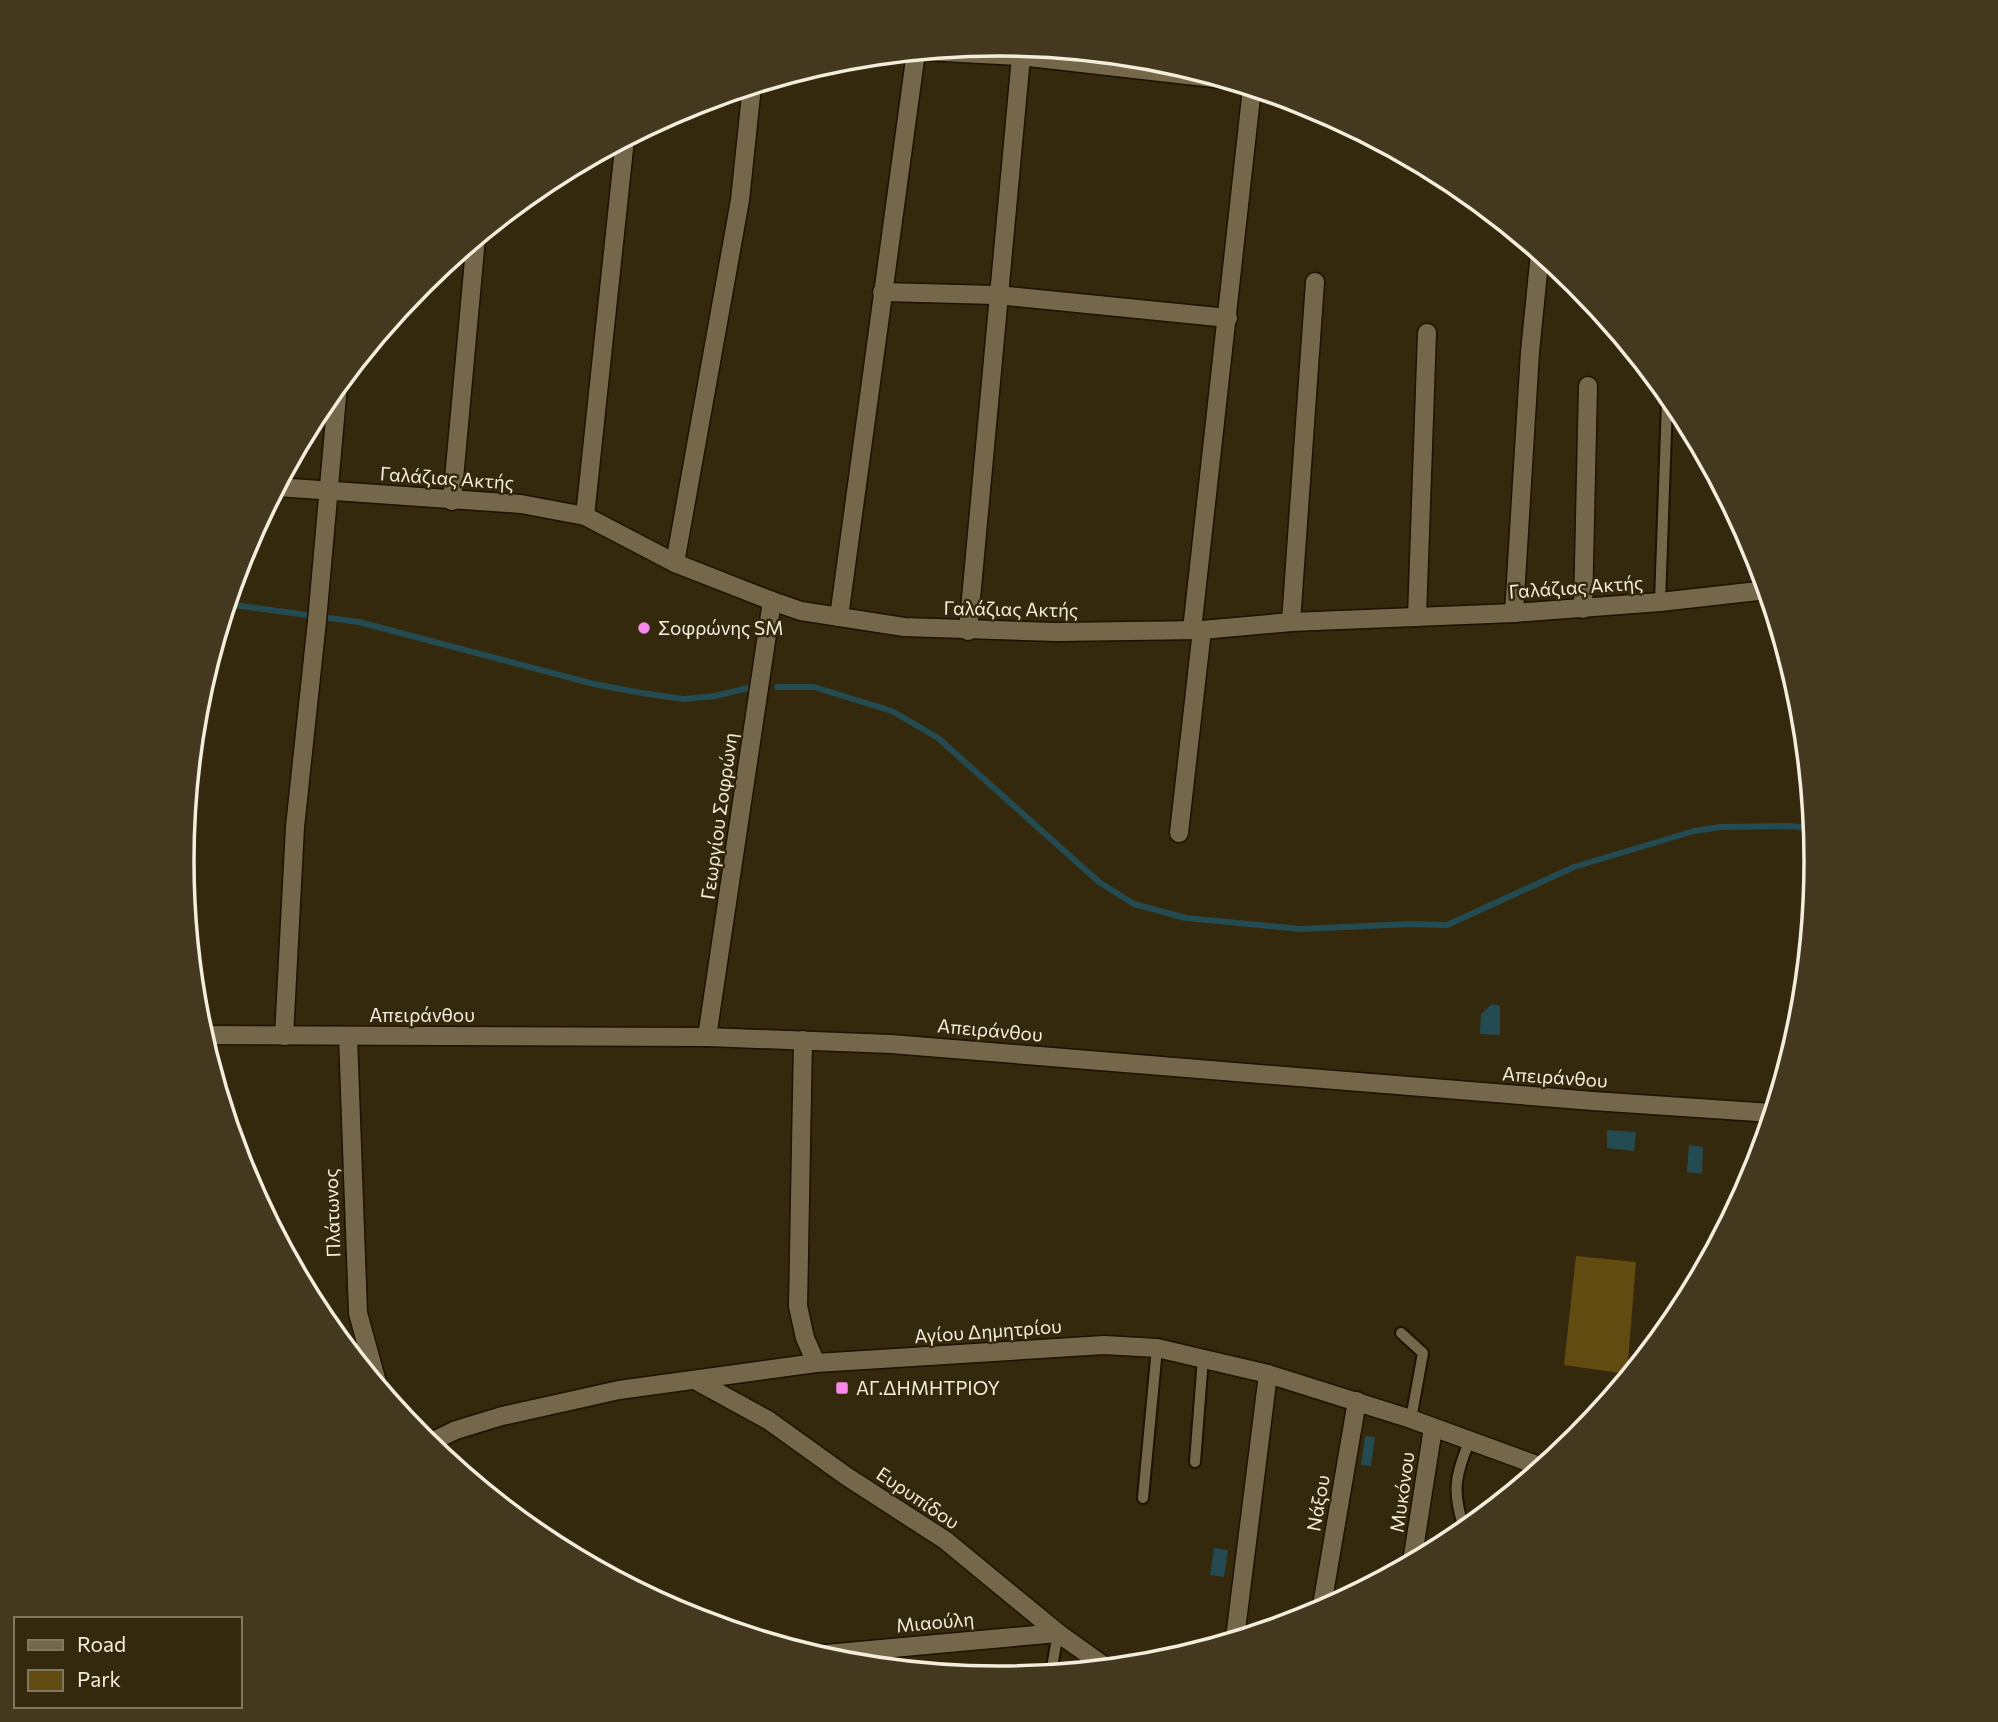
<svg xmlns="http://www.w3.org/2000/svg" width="1998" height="1722" font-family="Commissioner,sans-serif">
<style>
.green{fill:#624b11}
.water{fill:#234b51}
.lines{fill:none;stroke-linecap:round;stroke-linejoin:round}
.stream{stroke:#234b51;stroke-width:6}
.service-casing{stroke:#1d1100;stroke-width:14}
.minor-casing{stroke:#1d1100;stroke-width:21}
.tertiary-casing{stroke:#1d1100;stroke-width:21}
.service{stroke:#75684a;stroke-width:10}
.minor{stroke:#75684a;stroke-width:18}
.tertiary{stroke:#75684a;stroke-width:18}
.poi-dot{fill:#f888ea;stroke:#35290d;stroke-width:2.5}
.labels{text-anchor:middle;stroke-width:5;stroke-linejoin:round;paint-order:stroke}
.street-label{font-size:19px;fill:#f4eddc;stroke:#35290d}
.poi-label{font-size:19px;fill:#f4eddc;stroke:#35290d;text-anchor:start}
.rim{fill:none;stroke:#f4eddc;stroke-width:3.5}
</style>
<rect width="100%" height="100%" fill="#35290d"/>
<path class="green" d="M1576,1256L1636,1262L1627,1374L1564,1365Z"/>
<g class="water">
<path d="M1492,1004L1500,1006V1035L1480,1034L1481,1014Z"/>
<path d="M1607,1130L1636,1132L1634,1151L1607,1148Z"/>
<path d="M1689,1145L1703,1147L1702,1174L1687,1172Z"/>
<path d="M1365,1436L1375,1437L1371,1466L1361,1465Z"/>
<path d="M1214,1548L1228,1550L1224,1577L1210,1575Z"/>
</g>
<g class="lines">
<g class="stream">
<path d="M227,604L359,622L594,684L642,693L684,699L715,696L748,688"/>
<path d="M777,687H814L892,711L938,738L1099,882L1134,904L1186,918L1300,929L1411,924L1447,925L1574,867L1694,831L1721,827L1788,826L1813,828"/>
</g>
<defs>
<g id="service">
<path d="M1660,602L1667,403"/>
<path d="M1401,1333L1423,1353L1411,1419"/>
<path d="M1195,1462L1203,1358"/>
<path d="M1143,1498L1157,1348"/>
<path d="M1464,1528C1451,1489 1456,1476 1470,1439"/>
<path d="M1051,1673L1058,1633"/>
</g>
<g id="minor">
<path d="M924,51L1020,56L1222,79"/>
<path d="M882,292L997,295L1228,318"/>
<path d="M452,501L476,238"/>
<path d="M585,516L625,139"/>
<path d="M675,563L740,200L752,86"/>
<path d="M1583,609L1588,386"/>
<path d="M1514,613L1530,352L1540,253"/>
<path d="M839,617L916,52"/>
<path d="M1417,617L1427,333"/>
<path d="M1291,622L1315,282"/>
<path d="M1192,630L1252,88"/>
<path d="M968,631L1022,46"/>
<path d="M1179,833L1202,630"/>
<path d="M284,1036L295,827L317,621L338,385"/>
<path d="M348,1036L358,1313L378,1386"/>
<path d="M695,1380L768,1420L846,1476L945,1540L1058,1633L1107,1668"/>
<path d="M1412,1562L1433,1428"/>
<path d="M1321,1611L1357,1401"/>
<path d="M1235,1638L1268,1374"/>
<path d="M815,1655L1058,1633"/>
</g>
<g id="tertiary">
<path d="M277,487L521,504L585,516L675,563L772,601L801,611L904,627L1057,632L1202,630L1291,622L1514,613L1660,602L1767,590"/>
<path d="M202,1035L707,1037L891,1044L1593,1101L1772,1113"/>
<path d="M707,1037L772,601"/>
<path d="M803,1040L798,1306L805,1338L816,1363"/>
<path d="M427,1444L456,1430L502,1416L619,1390L816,1363L1104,1345L1157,1348L1268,1374L1411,1419L1542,1467"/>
</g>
</defs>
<use href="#service" class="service-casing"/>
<use href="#minor" class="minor-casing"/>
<use href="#tertiary" class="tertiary-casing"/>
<use href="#service" class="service"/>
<use href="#minor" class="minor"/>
<use href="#tertiary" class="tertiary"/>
</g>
<g class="poi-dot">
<circle cx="644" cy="628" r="7"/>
<rect x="835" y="1381" width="14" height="14" rx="3.5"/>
</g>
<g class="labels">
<g class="street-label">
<text transform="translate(447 478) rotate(4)" y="7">Γαλάζιας Ακτής</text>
<text transform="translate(1576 587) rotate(-4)" y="7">Γαλάζιας Ακτής</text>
<text transform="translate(1011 609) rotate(1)" y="7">Γαλάζιας Ακτής</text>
<text transform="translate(719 816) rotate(-82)" y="7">Γεωργίου Σοφρώνη</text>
<text x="422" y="1022">Απειράνθου</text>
<text transform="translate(990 1030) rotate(5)" y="7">Απειράνθου</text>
<text transform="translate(1555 1077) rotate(4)" y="7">Απειράνθου</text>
<text transform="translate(332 1213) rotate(-92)" y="7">Πλάτωνος</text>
<text transform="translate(988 1331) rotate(-4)" y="7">Αγίου Δημητρίου</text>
<text transform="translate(1402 1492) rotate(-82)" y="7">Μυκόνου</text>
<text transform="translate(918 1498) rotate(34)" y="7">Ευρυπίδου</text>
<text transform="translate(1318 1503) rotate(-80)" y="7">Νάξου</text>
<text transform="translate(935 1622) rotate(-5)" y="7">Μιαούλη</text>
</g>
<g class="poi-label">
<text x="658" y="635">Σοφρώνης SM</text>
<text x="856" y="1395">ΑΓ.ΔΗΜΗΤΡΙΟΥ</text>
</g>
</g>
<path d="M0 0H1998V1722H0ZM194 861a805 805 0 1 1 1610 0a805 805 0 1 1-1610 0Z" fill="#44391e" fill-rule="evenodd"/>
<path class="rim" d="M194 861a805 805 0 1 1 1610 0a805 805 0 1 1-1610 0Z"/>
<rect x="14" y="1617" width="228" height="91" fill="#35290d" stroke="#817760" stroke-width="2"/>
<rect x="28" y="1640" width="35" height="10" fill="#75684a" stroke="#817760" stroke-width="2"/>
<text x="77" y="1652" font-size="21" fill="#f4eddc">Road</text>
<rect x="28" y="1670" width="35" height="21" fill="#624b11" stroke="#817760" stroke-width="2"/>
<text x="77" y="1687" font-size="21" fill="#f4eddc">Park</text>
</svg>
